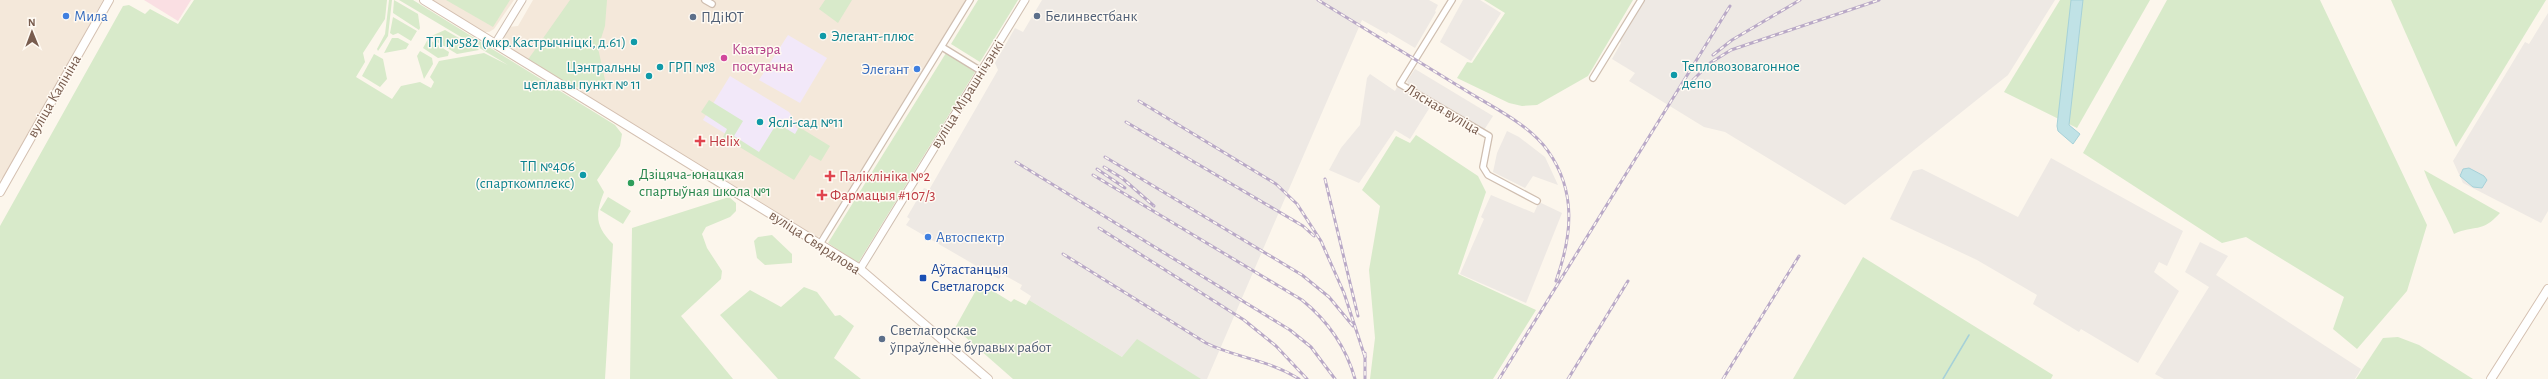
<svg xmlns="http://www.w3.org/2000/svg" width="2548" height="379" font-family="'Alegreya Sans',sans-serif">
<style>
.residential{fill:#f4e8da}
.industrial{fill:#eee9e4}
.education{fill:#f2e8f9}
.medical{fill:#fadfe3}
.green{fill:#d8eaca}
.water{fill:#c0e2e6;stroke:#a6d1d8}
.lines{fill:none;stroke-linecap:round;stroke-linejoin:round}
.stream{stroke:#a6d1d8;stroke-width:1.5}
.minor-casing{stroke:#cfbeb0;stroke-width:8}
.tertiary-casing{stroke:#cfbeb0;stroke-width:9}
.secondary-casing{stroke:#d4c0b1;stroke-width:10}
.minor{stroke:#fff;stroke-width:5.5}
.tertiary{stroke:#fff;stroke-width:7}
.secondary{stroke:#fff;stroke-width:8}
.rail-casing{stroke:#b9a9c7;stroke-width:3}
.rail{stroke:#fffaf3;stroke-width:1.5;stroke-dasharray:4.5;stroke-linecap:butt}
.shop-dot{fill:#3f7fe0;stroke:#fffaf3;stroke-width:1.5}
.service-dot{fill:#5c6f8a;stroke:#fffaf3;stroke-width:1.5}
.culture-dot{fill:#0f9aa8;stroke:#fffaf3;stroke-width:1.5}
.hotel-dot{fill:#d1479c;stroke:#fffaf3;stroke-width:1.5}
.health-dot{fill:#e0444e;stroke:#fffaf3;stroke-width:1.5}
.leisure-dot{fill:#2e9e5b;stroke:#fffaf3;stroke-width:1.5}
.transit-dot{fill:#1a4fb4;stroke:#fffaf3;stroke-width:1.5}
.labels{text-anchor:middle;stroke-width:3;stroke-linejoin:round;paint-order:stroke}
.shop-label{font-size:15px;fill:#366cbe;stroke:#fffaf3;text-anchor:start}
.service-label{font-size:15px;fill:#4e5e75;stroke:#fffaf3;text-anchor:start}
.culture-label{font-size:15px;fill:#0d838f;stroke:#fffaf3;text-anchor:start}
.hotel-label{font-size:15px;fill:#b23c85;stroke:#fffaf3;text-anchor:start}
.street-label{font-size:15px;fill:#785c4e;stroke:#fffaf3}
.health-label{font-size:15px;fill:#be3a42;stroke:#fffaf3;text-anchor:start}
.leisure-label{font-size:15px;fill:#27864d;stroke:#fffaf3;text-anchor:start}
.transit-label{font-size:15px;fill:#164399;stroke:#fffaf3;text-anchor:start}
</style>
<rect width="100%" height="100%" fill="#fcf6ec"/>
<g class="residential">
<path d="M0,0H103L7,173L0,180Z"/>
<path d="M430,0H514L494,29L489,32H484Z"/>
<path d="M533,0H967L823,234L816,238L503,46L501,37L507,27L518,26Z"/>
</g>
<g class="industrial">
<path d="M1042,0H1429L1438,5L1435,11L1436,12L1415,48L1388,32L1387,34L1362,20L1207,379H1199L1122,357L1029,300L1031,296L1020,289L1022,285L1002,274L999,279L906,225L910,219L907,217L924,188L929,190L998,70L995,63L1015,28L1023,32Z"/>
<path d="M1463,0H1480L1501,13L1471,61L1440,42Z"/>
<path d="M1645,0H2055L2008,75L1845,205L1725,132L1704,127L1629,81L1635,73L1612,59L1621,43L1620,41Z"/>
<path d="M2548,13V211L2541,223L2463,183L2453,161L2525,42L2529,44Z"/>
<path d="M1415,69L1493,116L1484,130L1409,86L1407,81Z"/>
<path d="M1370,74L1395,91L1397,87L1430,107L1410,139L1395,130L1359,183L1329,170L1341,148L1360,125L1367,78Z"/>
<path d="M1507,131L1519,137L1545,157L1558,185L1533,176L1525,188L1493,172L1497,153Z"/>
<path d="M2051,158L2183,231L2167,266L2159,262L2154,272L2179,291L2138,363L2081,329L2079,332L2033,304L2037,295L1977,260L1890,219L1913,171L1922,169L2018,217Z"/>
<path d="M1491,195L1534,213L1539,202L1562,213L1526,303L1460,274L1484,219L1481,217Z"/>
<path d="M2200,242L2228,256L2216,275L2361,369L2355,379H2164L2155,374L2209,287L2185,272Z"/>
</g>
<g class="education">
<path d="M788,35L827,58L800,103L759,80Z"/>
<path d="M730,76L789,112L797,124L795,127L802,131L773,163L703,120Z"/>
</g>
<path class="medical" d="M144,0H191L178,21Z"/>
<g class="green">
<path d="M194,0H387L385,19L363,53L365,62L356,77L392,99L401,86L420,82L431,88L434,82L430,77L439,61L484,53L508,65L399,0H413L615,125L622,134L620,146L597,180L604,192C595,215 595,226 613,244L605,379H0V226L123,6L129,5L145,14L150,9L178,24Z"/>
<path d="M389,0H392L388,36L378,51L377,49L385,34Z"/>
<path d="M394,0L418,14L420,28L419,30L393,13Z"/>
<path d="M446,0H510L493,27Z"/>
<path d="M570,0H607L605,26L598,48L607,89L582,86L569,89L527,61Z"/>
<path d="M825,0H852L838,23L819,9Z"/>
<path d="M978,0H1018L980,62L951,44Z"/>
<path d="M1484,0H1633L1588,76L1537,105L1522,106L1509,103L1457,78L1467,62L1472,63L1505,13Z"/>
<path d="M2060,0H2150L2077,128L2004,92Z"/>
<path d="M2167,0H2320L2427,225L2407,291L2357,349L2333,329L2344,297L2246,237L2222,243L2083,153Z"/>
<path d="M2391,0H2546L2456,147Z"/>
<path d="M393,17L417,31L411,41L398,33L393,35L390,33Z"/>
<path d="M445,30L478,49L479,50L457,54L429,37Z"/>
<path d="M392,38H398L409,44L406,49L384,53Z"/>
<path d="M428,39L449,52L448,56L438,58L423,48Z"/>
<path d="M420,51L432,58L433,64L424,79L417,56Z"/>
<path d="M946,53L975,72L858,263L828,243Z"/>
<path d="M374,54L383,59L387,79L380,87L362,76Z"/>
<path d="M709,100L743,121L734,136L759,152L777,123L795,134L799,127L830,146L821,161L810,155L794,180L723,137L727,129L701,112Z"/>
<path d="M1416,135L1478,176L1486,192L1458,274L1536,310L1493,379H1370L1375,338L1369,270L1380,206L1362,190L1396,136L1410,143Z"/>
<path d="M2424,170L2500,213C2481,234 2475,224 2454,234C2445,212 2432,192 2424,170Z"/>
<path d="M608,197L631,211L623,224L600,210Z"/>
<path d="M729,197L736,203V211L730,217L706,227L702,234L707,248L722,271L721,279L681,316L733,379H630L632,228Z"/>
<path d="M772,235L792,254V263L765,265L757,258L754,241L758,237Z"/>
<path d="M1863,257L2053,375L2051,379H1793Z"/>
<path d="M980,283L1011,302L1014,299L1026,305L1029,300L1122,357L1137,339L1201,379H1013L955,328Z"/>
<path d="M804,287L817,292L835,316L840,315L854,326L834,358L861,379H778L720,315L750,290L781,307Z"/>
<path d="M2398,337L2419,345L2473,379H2356L2383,338Z"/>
</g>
<g class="water">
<path d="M2071,0H2083L2069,125L2080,134L2073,144L2058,131L2057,126Z"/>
<path d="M2469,168L2484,176L2487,180L2482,188L2473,187L2460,176L2463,169Z"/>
</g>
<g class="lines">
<path class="stream" d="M1943,379L1969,335"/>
<defs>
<g id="minor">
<path d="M705,0L712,4"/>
<path d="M1452,0L1400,84L1489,136L1483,167L1488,175L1537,201"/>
<path d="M942,47L981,71"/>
<path d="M1593,78L1641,0"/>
<path d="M820,244L970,0"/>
</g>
<g id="tertiary">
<path d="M495,44L522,0"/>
<path d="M860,269L1025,0"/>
</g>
<g id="secondary">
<path d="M424,0L860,269L988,379"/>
<path d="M0,192L109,0"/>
<path d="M2491,379L2548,289"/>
</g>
</defs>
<use href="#minor" class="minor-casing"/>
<use href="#tertiary" class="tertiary-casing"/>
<use href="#secondary" class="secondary-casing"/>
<use href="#minor" class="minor"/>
<use href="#tertiary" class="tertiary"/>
<use href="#secondary" class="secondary"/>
<defs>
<g id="rail">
<path d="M1318,0C1367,30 1416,60 1465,90C1492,107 1529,124 1548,151C1577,192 1572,236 1556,281"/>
<path d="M1713,55L1732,40L1800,0"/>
<path d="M1687,86L1710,63L1731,50L1879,0"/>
<path d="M1139,101L1276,184L1297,204L1321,241L1344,293L1365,357"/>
<path d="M1126,122L1303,226L1314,236"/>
<path d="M1105,157L1302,275L1329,297L1353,326"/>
<path d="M1016,162L1290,330L1311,347L1335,379"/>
<path d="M1104,167L1122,178L1154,206"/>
<path d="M1097,169L1125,188"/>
<path d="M1093,175L1302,300C1328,321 1346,347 1355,379"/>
<path d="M1325,179L1358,316"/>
<path d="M1099,228L1244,320L1276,346L1307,379"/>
<path d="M1063,254L1206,343C1236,358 1270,360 1299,379"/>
<path d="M1365,353V379"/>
<path d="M1499,379L1730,6"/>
<path d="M1568,379L1628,281"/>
<path d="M1723,379L1799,256"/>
</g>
</defs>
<use href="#rail" class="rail-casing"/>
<use href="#rail" class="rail"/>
</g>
<g class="shop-dot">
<circle cx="66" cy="16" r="4"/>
<circle cx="917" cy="69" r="4"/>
<circle cx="928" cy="237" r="4"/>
</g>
<g class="service-dot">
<circle cx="1037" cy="16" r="4"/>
<circle cx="693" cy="17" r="4"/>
<circle cx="882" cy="339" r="4"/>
</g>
<g class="culture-dot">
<circle cx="823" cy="36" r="4"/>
<circle cx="634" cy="42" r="4"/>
<circle cx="660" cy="67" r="4"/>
<circle cx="1674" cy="75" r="4"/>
<circle cx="649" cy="76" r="4"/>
<circle cx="760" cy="122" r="4"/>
<circle cx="583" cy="175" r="4"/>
</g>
<circle class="hotel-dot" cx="724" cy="58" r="4"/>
<g class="health-dot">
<path d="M698 135h4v4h4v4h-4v4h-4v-4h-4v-4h4z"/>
<path d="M828 170h4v4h4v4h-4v4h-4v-4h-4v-4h4z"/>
<path d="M820 189h4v4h4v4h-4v4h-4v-4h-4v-4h4z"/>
</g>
<circle class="leisure-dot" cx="631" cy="183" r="4"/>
<rect class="transit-dot" x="919" y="274" width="8" height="8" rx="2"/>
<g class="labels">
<g class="shop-label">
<text x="74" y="21">Мила</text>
<text x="909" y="74" text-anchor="end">Элегант</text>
<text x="936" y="242">Автоспектр</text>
</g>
<g class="service-label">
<text x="1045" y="21">Белинвестбанк</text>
<text x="701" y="22">ПДіЮТ</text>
<text x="890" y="335">Светлагорскае<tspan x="890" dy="17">ўпраўленне буравых работ</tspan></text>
</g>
<g class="culture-label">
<text x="831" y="41">Элегант-плюс</text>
<text x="626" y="47" text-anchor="end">ТП №582 (мкр.Кастрычніцкі, д.61)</text>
<text x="1682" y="71">Тепловозовагонное<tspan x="1682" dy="17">депо</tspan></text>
<text x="641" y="72" text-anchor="end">Цэнтральны<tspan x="641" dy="17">цеплавы пункт № 11</tspan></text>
<text x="668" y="72">ГРП №8</text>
<text x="768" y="127">Яслі-сад №11</text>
<text x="575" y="171" text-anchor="end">ТП №406<tspan x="575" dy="17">(спарткомплекс)</tspan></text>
</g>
<g class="hotel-label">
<text x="732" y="54">Кватэра<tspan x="732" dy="17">посутачна</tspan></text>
</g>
<g class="street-label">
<text transform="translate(967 94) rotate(-58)" y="5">вуліца Мірашнічэнкі</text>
<text transform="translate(54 96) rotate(-60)" y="5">вуліца Калініна</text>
<text transform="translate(1443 109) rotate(31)" y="5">Лясная вуліца</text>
<text transform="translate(815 242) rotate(33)" y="5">вуліца Свярдлова</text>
</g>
<g class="health-label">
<text x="709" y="146">Helix</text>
<text x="839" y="181">Паліклініка №2</text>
<text x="830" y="200">Фармацыя #107/3</text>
</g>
<g class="leisure-label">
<text x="639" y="179">Дзіцяча-юнацкая<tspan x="639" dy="17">спартыўная школа №1</tspan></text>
</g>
<g class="transit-label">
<text x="931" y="274">Аўтастанцыя<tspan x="931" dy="17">Светлагорск</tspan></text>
</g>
</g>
<g transform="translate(32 32) rotate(359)" stroke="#fffaf3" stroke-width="3" paint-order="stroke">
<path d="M0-3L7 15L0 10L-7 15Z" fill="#785c4e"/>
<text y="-6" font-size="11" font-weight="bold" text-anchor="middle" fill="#785c4e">N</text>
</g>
</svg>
